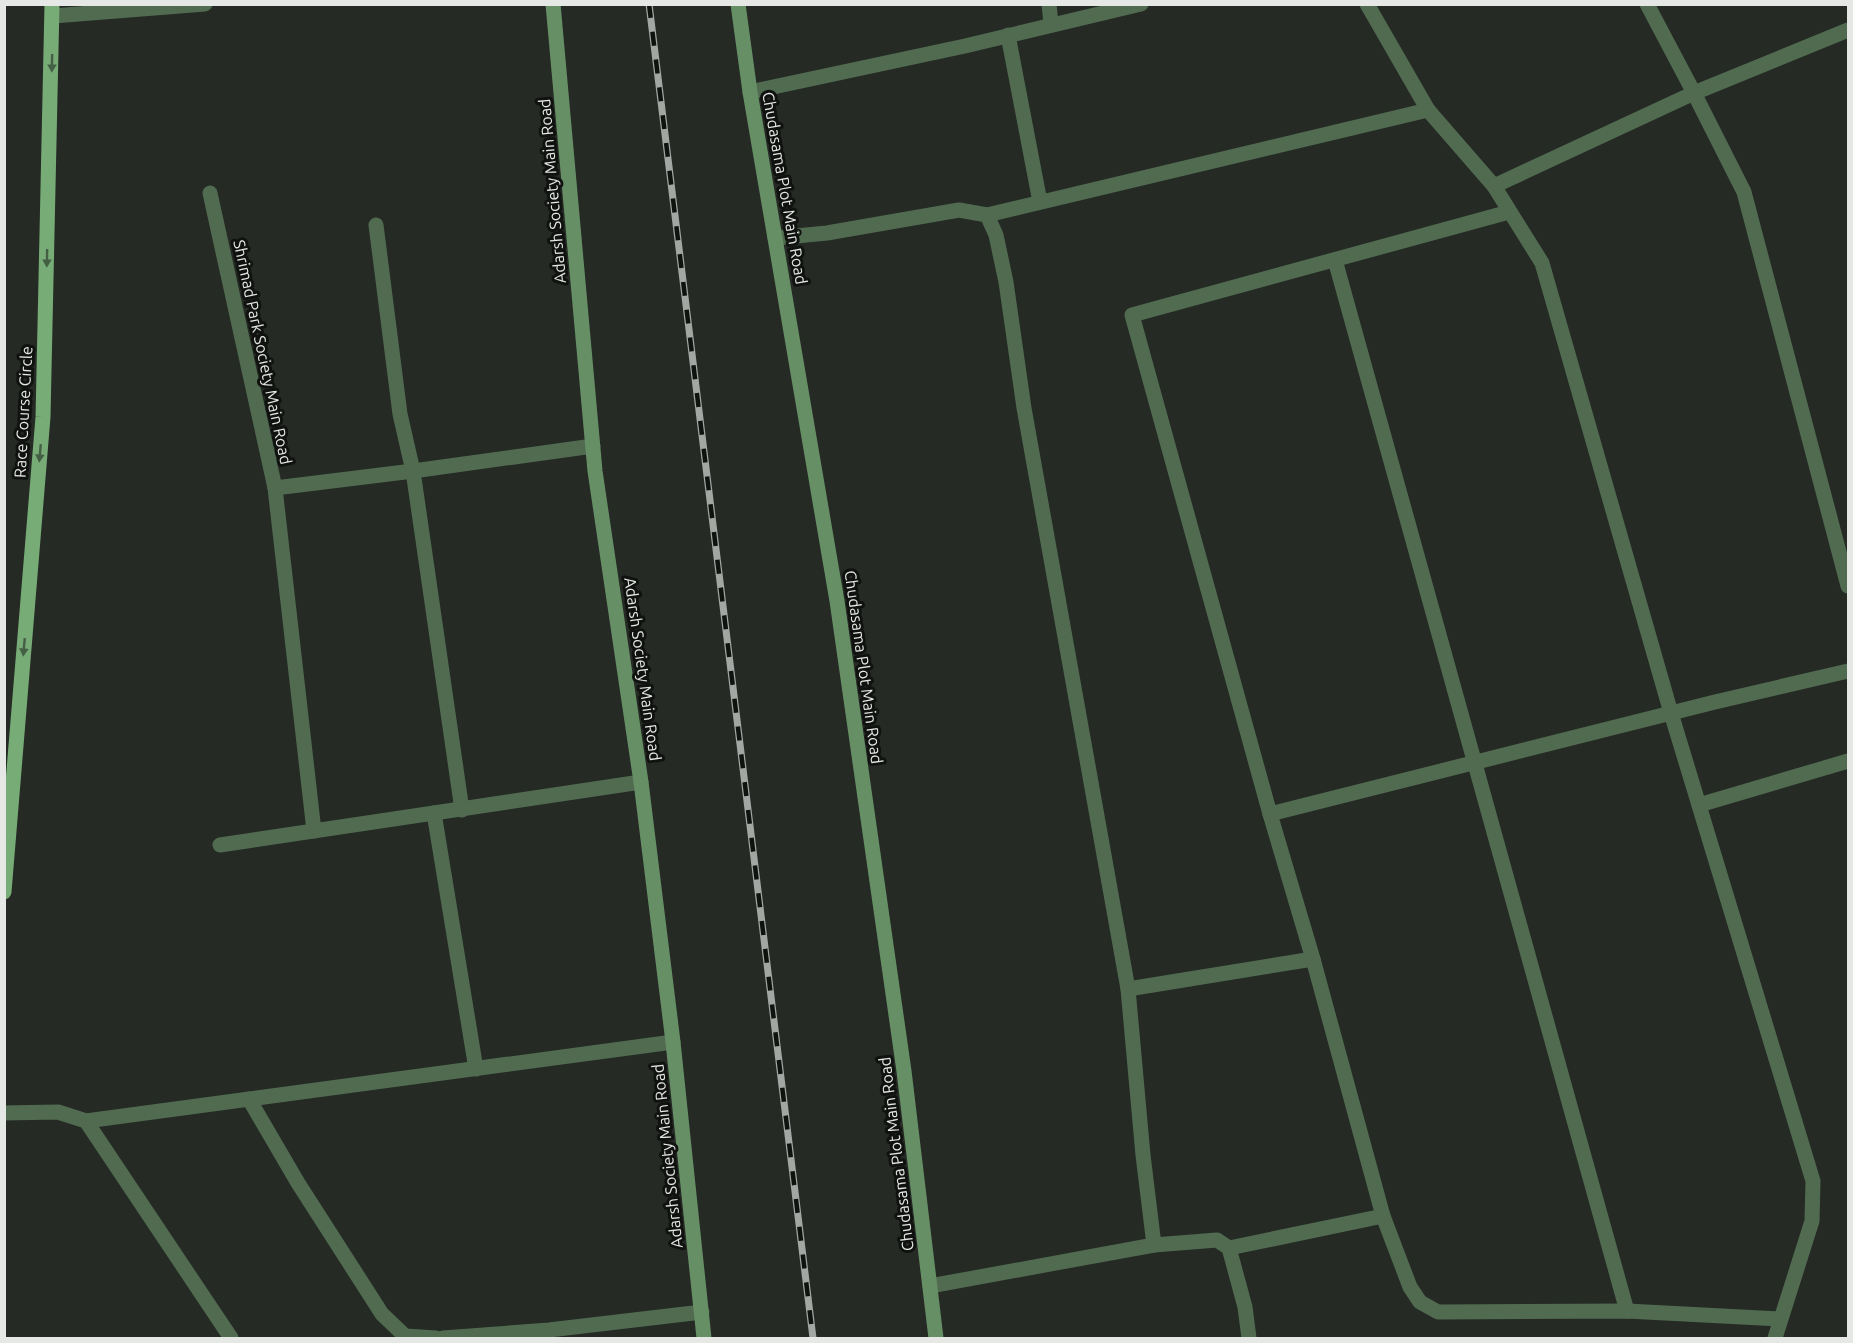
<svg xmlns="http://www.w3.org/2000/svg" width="1853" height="1343" font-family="Ubuntu,sans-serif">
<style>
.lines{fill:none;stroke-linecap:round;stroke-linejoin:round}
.street{stroke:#516b51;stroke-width:15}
.secondary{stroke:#678f66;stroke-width:15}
.primary{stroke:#77ac77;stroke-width:15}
.rail-casing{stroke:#a3a7a3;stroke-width:7}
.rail{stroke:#101210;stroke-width:4.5;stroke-dasharray:14;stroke-linecap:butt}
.oneway{fill:#445f44}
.labels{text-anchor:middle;stroke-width:6;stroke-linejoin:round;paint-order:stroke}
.street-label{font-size:16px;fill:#e5e8e5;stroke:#101210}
</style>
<rect width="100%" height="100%" fill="#252a25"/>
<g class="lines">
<g class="street">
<path d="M1049,4L1051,24"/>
<path d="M53,16L205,4"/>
<path d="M1848,30L1694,93L1744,192L1848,586"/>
<path d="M1008,35L1040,202"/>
<path d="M750,92L965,46L1141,4"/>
<path d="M1428,110L1494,186L1694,93L1647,4"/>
<path d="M1494,186L1542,263L1671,713L1813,1181L1812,1221L1775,1338"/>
<path d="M210,193L275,488L413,471L593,446"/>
<path d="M987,215L1428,110L1367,4"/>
<path d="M376,225L400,414L413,471L462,810"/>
<path d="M775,238L827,233L959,210L987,215L996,235L1006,282L1024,408L1128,989L1143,1155L1154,1245"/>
<path d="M1335,260L1627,1311"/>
<path d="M275,488L314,831"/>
<path d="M1699,805L1848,761"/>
<path d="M434,813L476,1069"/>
<path d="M1270,814L1132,315L1509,212"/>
<path d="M220,845L641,782"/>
<path d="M1128,989L1313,959"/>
<path d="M249,1099L298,1183L382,1314L405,1336L436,1338"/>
<path d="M4,1113L58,1112L86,1121L231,1338"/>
<path d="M86,1121L673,1042"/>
<path d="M1383,1216L1410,1287L1420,1302L1438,1312L1627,1311L1780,1319"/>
<path d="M1229,1248L1383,1216L1313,959L1270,814L1715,702L1848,671"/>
<path d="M930,1286L1154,1245L1217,1240L1229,1248L1245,1307L1249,1338"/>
<path d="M443,1338L549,1330L702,1312"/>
</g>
<g class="secondary">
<path d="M553,4L595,471L641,782L673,1042L704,1338"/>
<path d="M738,4L750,92L837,601L904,1071L936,1338"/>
</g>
<path class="primary" d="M4,892L43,417L52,4"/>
<defs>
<path id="rail" d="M649,4L813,1338"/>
</defs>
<use href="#rail" class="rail-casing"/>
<use href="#rail" class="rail"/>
</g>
<defs><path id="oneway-solid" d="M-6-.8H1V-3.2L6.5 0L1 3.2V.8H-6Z" transform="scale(1.5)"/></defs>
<g class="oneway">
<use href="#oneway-solid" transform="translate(52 63) rotate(91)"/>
<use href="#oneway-solid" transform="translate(47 258) rotate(91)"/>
<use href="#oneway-solid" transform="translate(40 453) rotate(95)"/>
<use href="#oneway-solid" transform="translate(24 647) rotate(95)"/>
</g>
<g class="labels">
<g class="street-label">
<text transform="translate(785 188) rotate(80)" y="6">Chudasama Plot Main Road</text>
<text transform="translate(552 191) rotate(-95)" y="6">Adarsh Society Main Road</text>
<text transform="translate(263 352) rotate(78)" y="6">Shrimad Park Society Main Road</text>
<text transform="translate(23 412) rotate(-87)" y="6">Race Course Circle</text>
<text transform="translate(864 667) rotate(82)" y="6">Chudasama Plot Main Road</text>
<text transform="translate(643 669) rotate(82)" y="6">Adarsh Society Main Road</text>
<text transform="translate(896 1154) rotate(-97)" y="6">Chudasama Plot Main Road</text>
<text transform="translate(667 1156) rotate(-96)" y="6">Adarsh Society Main Road</text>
</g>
</g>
<rect width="1853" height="1343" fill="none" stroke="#e5e8e5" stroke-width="12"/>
</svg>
